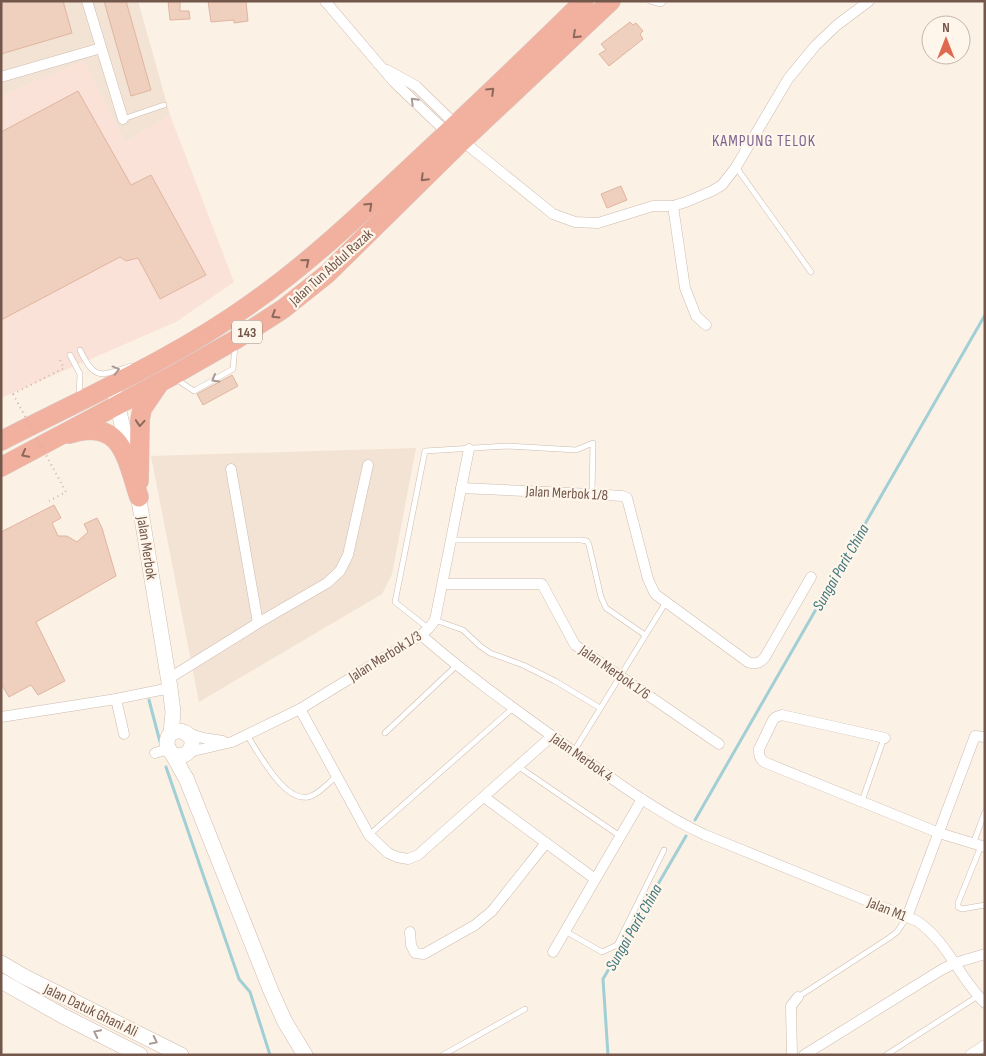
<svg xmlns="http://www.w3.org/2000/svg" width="986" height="1056" font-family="'Sofia Sans Condensed',sans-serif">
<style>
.residential{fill:#f2e3d4}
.commercial{fill:#fbe2d9}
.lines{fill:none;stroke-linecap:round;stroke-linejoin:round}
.stream{stroke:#a1cfd5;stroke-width:3}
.building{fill:#efcfbe;stroke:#e1b59f}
.lane-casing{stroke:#cebbaf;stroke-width:6}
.street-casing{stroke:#cebbaf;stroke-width:11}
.secondary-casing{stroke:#d1baac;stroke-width:16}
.highway-casing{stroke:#d8d0cd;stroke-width:20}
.path{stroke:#d4b2a1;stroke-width:2;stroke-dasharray:1 4;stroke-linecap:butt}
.lane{stroke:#fff;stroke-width:5}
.street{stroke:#fff;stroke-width:10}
.secondary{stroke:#fff;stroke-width:15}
.highway{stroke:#f2b09f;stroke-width:19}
.path-bridge{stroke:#d4b2a1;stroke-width:2;stroke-dasharray:1 4;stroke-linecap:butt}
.oneway{stroke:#8c695c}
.oneway2{stroke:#ab9a93}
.labels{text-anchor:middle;stroke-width:4.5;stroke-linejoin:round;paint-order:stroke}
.shield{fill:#fef6eb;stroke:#9d877b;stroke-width:1}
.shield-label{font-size:14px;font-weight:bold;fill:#73574b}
.street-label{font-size:15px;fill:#73574b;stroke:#fef6eb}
.neighbourhood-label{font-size:16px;letter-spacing:1px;fill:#7e638f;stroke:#fef6eb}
.water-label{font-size:16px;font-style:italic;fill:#43777e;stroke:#fef6eb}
</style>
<rect width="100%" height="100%" fill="#fbf1e5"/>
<g class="residential">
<path d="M1,1H138L170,115L125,142L83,61L1,96Z"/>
<path d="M416,448L392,574L382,594L199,702L151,456Z"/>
</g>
<path class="commercial" d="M84,60L125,142L170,115L234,282L176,322L1,398V96Z"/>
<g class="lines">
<g class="stream">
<path d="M149,700L160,742"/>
<path d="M166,767L239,979L250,992L270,1055"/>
<path d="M695,820L985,315"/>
<path d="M608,1055L603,979L686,836"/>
</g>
</g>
<g class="building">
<path d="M1,1H63L72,33L1,54Z"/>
<path d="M104,1H126L151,90L131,96Z"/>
<path d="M168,1H180V11H189L190,19L170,20Z"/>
<path d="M208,1H246L248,21L234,23V20L211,22Z"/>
<path d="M630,22L633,25L636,23L643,31L640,34L643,39L609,66L599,54L606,50L601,44Z"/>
<path d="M78,91L131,185L151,175L206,275L160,299L138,258L126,261L120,257L1,320V132Z"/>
<path d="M621,186L627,200L607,208L601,194Z"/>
<path d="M232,375L238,386L203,405L197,394Z"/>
<path d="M54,505L61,518L52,523L58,536H67L77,542L88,532L84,524L97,518L102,528L116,576L36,622L65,681L38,695L31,685L9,697L1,684V532Z"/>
</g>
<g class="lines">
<defs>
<g id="lane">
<path d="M650,1L661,4L664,1"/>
<path d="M123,119L164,105"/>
<path d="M736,167L811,272"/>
<path d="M80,350C95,381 100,376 131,366"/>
<path d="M70,355L80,374L79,398"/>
<path d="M176,379L194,391L233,369L235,345"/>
<path d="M451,540H581L587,541L589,545L601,597L606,608L645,635"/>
<path d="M435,620L463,630L480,646L490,653L523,665L555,681L600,708"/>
<path d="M428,628L395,602L425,451L507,446L576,450L593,443L592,494"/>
<path d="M385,733L456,666"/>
<path d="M247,735C258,752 284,802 308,797C318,795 328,783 337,776"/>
<path d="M574,751L666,602"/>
<path d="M519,767L620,836"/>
<path d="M862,801L884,738"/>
<path d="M369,835L513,708"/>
<path d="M973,844L985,812"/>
<path d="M981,846L958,903V907L962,909L985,905"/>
<path d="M565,931L602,952L617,945L664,850"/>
<path d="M798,997L889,938L897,932L907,917"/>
<path d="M443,1055L525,1009"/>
<path d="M886,1055L978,996"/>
</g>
<g id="street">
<path d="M87,1L123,119"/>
<path d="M325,1L394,82L459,144L470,147L553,214L575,222L598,223L653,206H673L686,202L712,191L722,185L736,167L788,79L815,46L837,25L869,1"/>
<path d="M387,70L416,86L457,126"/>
<path d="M1,77L101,48"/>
<path d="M673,206L685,288L696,316L706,325"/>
<path d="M231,469L258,623"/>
<path d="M461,488L592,494L622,496L627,498L648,579L655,594L748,662C756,665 760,663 765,657L811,577"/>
<path d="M443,584H542L575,645L719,744"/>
<path d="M421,635C468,676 519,712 570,749C614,780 656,812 705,835L917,921C948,942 959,978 985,1003"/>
<path d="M168,679L258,623L327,583L340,571L348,555L368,465"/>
<path d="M116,699L124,734"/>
<path d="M300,709L369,835L388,853L397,857L408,859L418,855L552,736"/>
<path d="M1,717L116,699L170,688"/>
<path d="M187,733L203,738L223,741"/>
<path d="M885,738L782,715L776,717L773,720L759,749C759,755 759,758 764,762L939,833L985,847"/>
<path d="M189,752L232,742L300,709L421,635L429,628L435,620L469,449"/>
<path d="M155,753L168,749"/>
<path d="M484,797L595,879"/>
<path d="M907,917L975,736L985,737"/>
<path d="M410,932L411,945L415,953L424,954L475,925L492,911L546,843"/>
<path d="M553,952L642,799"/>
<path d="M792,1055L791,1006L798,997"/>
<path d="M804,1055L941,970L955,963L985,954"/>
<path d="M970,1055L985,1045"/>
</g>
<g id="secondary">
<path d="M115,395L130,458"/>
<path d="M137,488L170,688L173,712L171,733"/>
<path d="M174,755C185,758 193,751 192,740C186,727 167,728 167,743C167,750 172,752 174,757C179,764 181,771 186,778L271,991L285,1022L305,1055"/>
<path d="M1,963L23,976L181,1055"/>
<path d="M1,981L63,1016L140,1055"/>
</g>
<g id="highway">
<path d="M69,434C122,417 126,458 139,497"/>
<path d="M1,441C86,397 174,359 252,303C306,265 353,221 401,176C463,118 524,60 584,1"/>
<path d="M1,467L172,376L235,340L283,309L327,274L459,144L611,1"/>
<path d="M139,481L140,420L142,409L159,384"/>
</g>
</defs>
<use href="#lane" class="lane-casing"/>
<use href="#street" class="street-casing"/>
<use href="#secondary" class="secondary-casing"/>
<use href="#highway" class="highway-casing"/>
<path class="path" d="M13,394L64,368L60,360"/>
<use href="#lane" class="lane"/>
<use href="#street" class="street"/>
<use href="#secondary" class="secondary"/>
<use href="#highway" class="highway"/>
<path class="path-bridge" d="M13,394L66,492L49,501"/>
</g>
<defs><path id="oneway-chevron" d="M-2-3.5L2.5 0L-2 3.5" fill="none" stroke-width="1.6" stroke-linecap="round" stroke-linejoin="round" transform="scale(1.25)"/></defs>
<g class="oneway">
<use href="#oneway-chevron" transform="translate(576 35) rotate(137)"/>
<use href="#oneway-chevron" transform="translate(491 91) rotate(-44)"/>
<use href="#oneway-chevron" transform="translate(424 178) rotate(135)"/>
<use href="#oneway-chevron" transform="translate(369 206) rotate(-43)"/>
<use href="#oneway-chevron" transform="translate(306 262) rotate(-40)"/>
<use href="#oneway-chevron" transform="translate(275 315) rotate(148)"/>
<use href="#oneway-chevron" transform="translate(140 423) rotate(94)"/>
<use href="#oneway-chevron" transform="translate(25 454) rotate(152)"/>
</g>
<g class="oneway2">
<use href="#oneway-chevron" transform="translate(414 101) rotate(-135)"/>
<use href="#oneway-chevron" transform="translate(116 370) rotate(-15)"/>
<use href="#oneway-chevron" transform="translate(215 379) rotate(150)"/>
<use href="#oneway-chevron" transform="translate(97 1033) rotate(-154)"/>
<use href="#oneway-chevron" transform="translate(154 1041) rotate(26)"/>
</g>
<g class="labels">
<rect class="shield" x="232" y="320.5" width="30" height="23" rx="4"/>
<g class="shield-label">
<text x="247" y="337">143</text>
</g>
<g class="street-label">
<text transform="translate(331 267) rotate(-42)" y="5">Jalan Tun Abdul Razak</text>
<text transform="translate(567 493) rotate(3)" y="5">Jalan Merbok 1/8</text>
<text transform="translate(147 548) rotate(81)" y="5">Jalan Merbok</text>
<text transform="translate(385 656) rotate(-32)" y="5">Jalan Merbok 1/3</text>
<text transform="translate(615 672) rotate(35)" y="5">Jalan Merbok 1/6</text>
<text transform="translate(582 757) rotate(35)" y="5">Jalan Merbok 4</text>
<text transform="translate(887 909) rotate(22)" y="5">Jalan M1</text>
<text transform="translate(91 1010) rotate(26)" y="5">Jalan Datuk Ghani Ali</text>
</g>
<g class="neighbourhood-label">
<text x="764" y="146">KAMPUNG TELOK</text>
</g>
<g class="water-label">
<text transform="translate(840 567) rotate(-60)" y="6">Sungai Parit China</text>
<text transform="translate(633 927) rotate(-60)" y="6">Sungai Parit China</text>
</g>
</g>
<rect width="986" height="1056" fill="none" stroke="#73574b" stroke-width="5"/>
<g transform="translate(946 40)"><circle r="24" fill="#fef6eb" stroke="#c6b6ab"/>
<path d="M0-4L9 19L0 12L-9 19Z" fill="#df6950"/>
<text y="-8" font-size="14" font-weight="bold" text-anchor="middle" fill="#73574b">N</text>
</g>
</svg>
